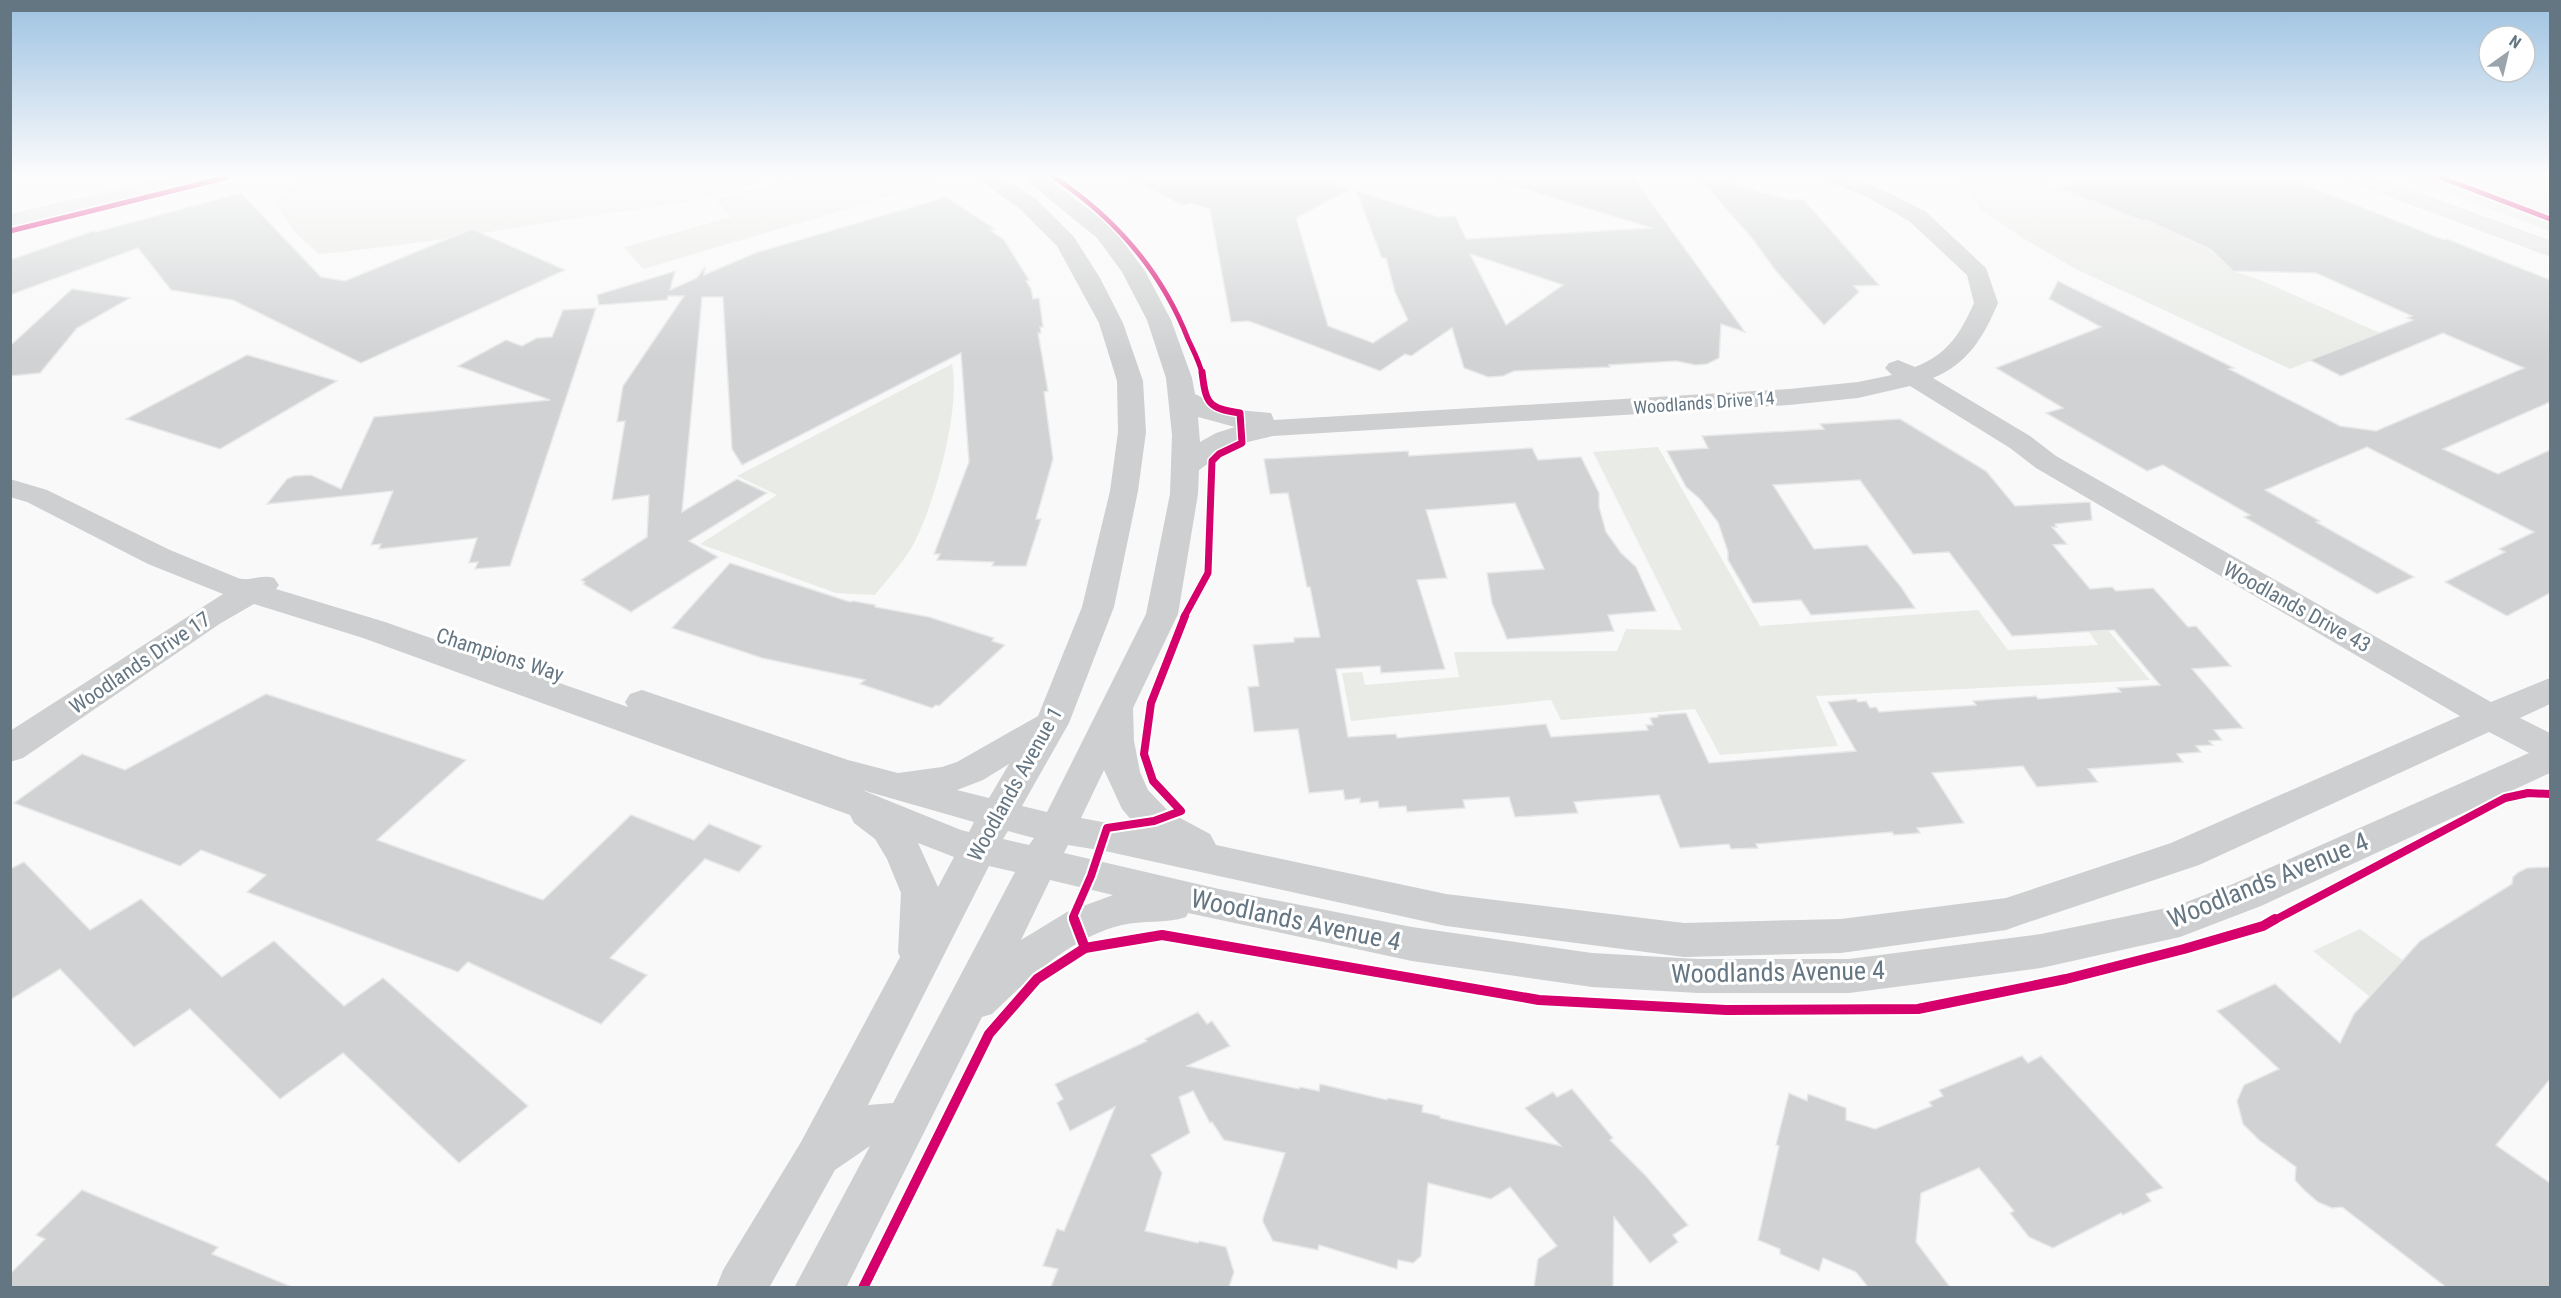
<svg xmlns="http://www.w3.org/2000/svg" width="2561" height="1298" font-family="'Roboto Condensed',sans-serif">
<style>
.green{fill:#e8ebe6}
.building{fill:#d0d2d3;stroke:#e8e8e8;stroke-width:1.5;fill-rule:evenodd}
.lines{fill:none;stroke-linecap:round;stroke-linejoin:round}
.major-casing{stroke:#d5d6d7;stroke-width:1}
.minor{fill:#cecfd0;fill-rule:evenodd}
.major{fill:#e1e2e2;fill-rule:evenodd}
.cycleway-far3-casing{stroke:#fff;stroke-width:8}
.cycleway-far2-casing{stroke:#fff;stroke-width:10}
.cycleway-far1-casing{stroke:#fff;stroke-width:12}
.cycleway-casing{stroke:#fff;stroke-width:14}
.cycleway-far3{stroke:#d6006c;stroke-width:5}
.cycleway-far2{stroke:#d6006c;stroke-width:7}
.cycleway-far1{stroke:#d6006c;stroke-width:8}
.cycleway{stroke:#d6006c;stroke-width:10}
.labels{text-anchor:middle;stroke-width:6;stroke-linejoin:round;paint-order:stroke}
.far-street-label{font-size:18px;fill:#657683;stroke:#fff}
.street-label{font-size:21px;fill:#657683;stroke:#fff}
.near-street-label{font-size:26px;fill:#657683;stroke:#fff}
</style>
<rect width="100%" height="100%" fill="#f9f9f9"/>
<g class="green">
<path d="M299,177H769C715,203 650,207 591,216C501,230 410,246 319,254L297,235L275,202Z"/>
<path d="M798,177H925L935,183L643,269L624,247L731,217L715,199Z"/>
<path d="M1961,177H2056L2043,183L2157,225L2208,249L2233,271L2260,280L2380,333L2290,369L2076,269L2024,239L1981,210L1967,191Z"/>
<path d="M2402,177H2550V231Z"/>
<path d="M952,364C961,407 936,499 916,539C907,559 888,578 875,595L836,593L700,544L777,495L737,476Z"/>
<path d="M1658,447L1760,626L1978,610L2008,650L2098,645L2083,623L2101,622L2150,680L1816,696L1838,746L1720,755L1695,709L1561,720L1551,700L1351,721L1342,673L1362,672L1365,685L1459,677L1454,652L1617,651L1626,629L1682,630L1593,452Z"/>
<path d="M2360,929L2412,967L2374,1000L2313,951Z"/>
</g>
<g class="building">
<path d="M1129,177H1314L1351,189L1296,218L1328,326L1373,343L1408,320L1395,292L1386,258H1382L1356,190L1438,217L1455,216L1466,239L1652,228L1501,182L1502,177H1633L1745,332L1721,324L1719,358L1707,364L1696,365L1676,361L1609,365L1610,367L1514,371L1503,376L1488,377L1464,368L1452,328L1411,356L1405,354L1380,371L1249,321L1231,322L1210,209L1191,203L1183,206ZM1470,254L1474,255L1563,285L1506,325Z"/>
<path d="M1698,177H1707L1791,200L1803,199L1879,285L1854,286L1859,292L1824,325L1776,271L1752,238Z"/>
<path d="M2086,177H2286L2444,240L2447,239L2550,280V402L2443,449L2498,474L2550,450V593L2507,616L2445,582L2505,552L2499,549L2534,532L2367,447L2265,490L2320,521L2316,522L2414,577L2377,594L2244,517L2250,515L2163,465L2147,471L2046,413L2063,408L1996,368L2101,327L2049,299L2058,281L2234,368L2229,369L2340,426L2376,431L2524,368L2443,333L2341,376L2310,360L2413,320L2407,318L2412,316L2316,273L2233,271L2210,249L2146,220L2143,221L2058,188Z"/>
<path d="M241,193L321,277L345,281L472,229L565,270L361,363L233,300L171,290L138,248L10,295V260L93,231L96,232Z"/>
<path d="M946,197L995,229L990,230L1004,240L1029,280L1026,281L1031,289L1033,299L1039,298L1043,327H1040L1041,333H1038L1048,391L1044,392L1053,459L1036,519H1041L1026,566H992L994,562L937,560L940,554H934L969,462L961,353L742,465L732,449L723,297H702L682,512L737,479L767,493L689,541L718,557L631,612L583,584L585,582L581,580L647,537L649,495L612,500L625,421L617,422L623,386L684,296H668L667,300L599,305L597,295L675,271L670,290L697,278L705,267L704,275L755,253Z"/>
<path d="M72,289L130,298L77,328L40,373L10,376V346Z"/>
<path d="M596,308L510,566L475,569L478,562L469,563L477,538L379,549L381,544L371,545L393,491L267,504L287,479L294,476L311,475L341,489L374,417L550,400L458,366L506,340L522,346L537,338L552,337L563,310Z"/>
<path d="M247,355L337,381L220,449L126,419Z"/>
<path d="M1900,419L1986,471L2015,506L2090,502L2092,520L2055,524L2057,527H2052L2067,544L2053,545L2090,589L2112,587L2116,591L2153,588L2188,627L2196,626L2231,666L2192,669L2243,728L2214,730L2222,740L2209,741L2213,745L2196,746L2201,752L2177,754L2183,762L2088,769L2098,782L2037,787L2023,766L1932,773L1964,823L1917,828L1920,833L1894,835L1892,832L1756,844L1758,848L1731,849L1729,844L1680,848L1659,795L1574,802L1578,813L1515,817L1509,797L1463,800L1465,808L1407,812L1406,806L1379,808L1378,801L1360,803V798L1345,800L1343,790L1309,793L1298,729L1254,732L1248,687L1259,686L1253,645L1294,642V638L1320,637L1310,587H1307L1288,493L1270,494L1264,459L1408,451L1409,456L1532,448L1538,460L1581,457L1599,493V507L1606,532L1621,553L1636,567L1656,611L1608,615L1614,631L1507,639L1492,603L1487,573L1544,569L1515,503L1426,510L1447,578L1417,580L1445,669L1381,673L1380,666L1336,669L1348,737L1396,734L1397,738L1546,724L1551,737L1648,730L1646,725H1653L1650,718L1658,717V715L1686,713L1709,763L1856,751L1828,702L1856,699L1858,702L1866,701L1870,708L1876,707L1879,712L1976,705L1973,701L2036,696L2038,699L2121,692L2117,688L2160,685L2114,630L2012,636L1949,552L1913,554L1860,480L1773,485L1814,549L1867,545L1901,587L1915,608L1811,615L1801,600L1753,603L1728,560V552L1718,522L1700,499L1686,487L1667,451L1708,448L1702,436L1824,429L1820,424Z"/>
<path d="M730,563L850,602L853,601L875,605V607L929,617L994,638L992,641L1005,645L939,706L936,705L932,708L860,684L865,680L762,658L672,628Z"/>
<path d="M266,694L466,760L377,840L543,900L631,815L694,840L709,824L762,846L739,872L705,859L610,958L647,975L601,1024L468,962L458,972L247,892L266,875L201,850L180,866L14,803L82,754L125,770Z"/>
<path d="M24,862L90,930L141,899L222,977L274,941L344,1006L383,978L528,1106L459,1163L343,1053L280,1099L190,1009L134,1047L60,969L10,1000V869Z"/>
<path d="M2550,867V1079L2496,1145L2550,1183V1287H2446L2342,1207L2332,1208L2318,1202L2304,1190L2295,1180L2296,1167L2259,1140L2243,1124L2237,1101L2244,1085L2279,1069L2217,1011L2275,984L2340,1043L2354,1014L2420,941L2512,884L2513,877L2519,872L2527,868Z"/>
<path d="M1198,1012L1207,1024L1212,1021L1230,1046L1187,1066L1299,1089L1300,1087L1319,1091L1320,1084L1387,1100L1388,1098L1423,1105L1422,1112L1440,1116V1118L1561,1146L1525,1108L1553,1092L1557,1097L1572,1089L1613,1138L1610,1140L1646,1176L1688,1225L1673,1235L1678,1242L1650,1263L1614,1217L1613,1287H1534L1538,1259L1557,1246L1510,1187L1491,1199L1428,1183L1421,1256L1413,1263L1398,1260L1397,1269L1319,1245L1318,1250L1273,1241L1263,1222V1218L1285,1153L1224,1140L1212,1122L1210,1123L1193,1091L1179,1097L1190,1133L1151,1155L1162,1173L1145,1231L1198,1243L1199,1241L1226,1247L1234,1272L1229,1287H1051L1058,1269L1043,1266L1057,1229L1064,1231L1115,1107L1070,1131L1057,1103L1063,1099L1055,1084L1147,1041L1145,1039Z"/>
<path d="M2022,1056L2028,1063L2041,1056L2163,1188L2146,1194L2151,1201L2123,1215L2121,1213L2053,1248L2029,1237L2010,1213L2014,1211L1979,1168L1921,1193L1916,1242L1950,1287H1868L1856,1272L1823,1258L1819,1271L1780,1254V1249L1758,1240L1779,1146L1776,1145L1789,1093L1807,1101L1808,1094L1846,1108V1120L1875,1129L1932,1106L1929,1102L1943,1096L1939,1090Z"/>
<path d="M82,1190L218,1247L212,1254L292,1287H10V1274L45,1239L36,1235Z"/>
</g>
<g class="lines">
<defs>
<g id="major">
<path d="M173,177H207L204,181L10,228V215Z"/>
<path d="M2346,177H2374L2550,241V256L2349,181Z"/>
</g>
</defs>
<use href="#major" class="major-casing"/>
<path class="minor" d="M977,177H1000L1035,198L1074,237L1100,278L1123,323L1143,381L1146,432L1138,491L1114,607L1069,723L1022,806L1047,812L1146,614L1170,494L1172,435L1166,378L1147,320L1122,272L1097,238L1027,181L1024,177H1046L1113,228L1145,271L1171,320L1192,378L1195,394L1226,409L1271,413L1274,420L1789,389L1858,382L1892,375L1885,368L1889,363L1898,360L1915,367C1948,354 1960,334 1974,303L1967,275L1909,221L1867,197L1824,181L1821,177H1849L1881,189L1925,211L1986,268L1998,303C1984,336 1968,364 1933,378L2030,436L2056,456L2491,702L2550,678V704L2520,718L2550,733V773L2261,906L2180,937L2041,968L1849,993H1698L1592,987L1412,961L1188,913L1186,917C1165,924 1143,920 1122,925C1071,937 1028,979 992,1014L982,1017L846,1288H794L870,1146L835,1170L769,1288H716L723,1270L801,1142L900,957L898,952L901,893L887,859L875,839L854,823L850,815L836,810L363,638L254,604L221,623L23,758L10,762V731L223,594L148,564L27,502L10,497V479L47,490L170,550L238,578C251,582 259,574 274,578L279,585L276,589L385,622L628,707L625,702L630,694L642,690L848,760L898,773L942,767L957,762L1038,716L1082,607L1110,491L1118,432L1117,381L1099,323L1057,246L1019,208L980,181ZM1910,386L2010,448L2036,468L2460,716L2171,843L2006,898L1841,919L1684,923L1446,894L1216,845L1210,834L1169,812L1148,790L1140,772L1134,741L1133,708L1178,614L1198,494L1199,470L1235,445L1273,436L1789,405L1858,398ZM1198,417L1235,427L1216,433L1200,442ZM2489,732L2529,753L2233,884L2176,906L2041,934L1849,959H1698L1592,953L1412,927L1219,889L1064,853L1068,845L1105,851L1446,926L1684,957L1841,953L2006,930L2020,925L2199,865ZM1009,764L989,798L957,790L983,780ZM1104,770L1122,809L1139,829L1081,818ZM862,790L974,822L969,832L961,830ZM1008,831L1034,838L1029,845L1003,839ZM918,843L954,857L938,887ZM989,866L1015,872L893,1103L868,1105ZM1050,880L1113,895L1067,912L1021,940Z"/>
<use href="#major" class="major"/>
<defs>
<g id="cycleway-far3">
<path d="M1054,177C1115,218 1161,270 1188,339C1193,350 1199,361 1202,373"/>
<path d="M2440,177L2550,219"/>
<path d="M10,231L228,177"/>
</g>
<path id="cycleway-far2" d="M1184,617L1208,573L1212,461L1219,454L1242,443L1240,413C1207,408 1206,403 1202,372"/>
<g id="cycleway-far1">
<path d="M1075,921L1073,917L1091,876L1107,828L1154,821L1181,811L1153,781L1144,754L1151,703L1185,616"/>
<path d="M2273,921L2505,798L2528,793L2550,794"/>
</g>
<g id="cycleway">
<path d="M1074,919L1085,948"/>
<path d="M863,1288L989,1034L1037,979L1085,948L1162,935L1539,1000L1726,1010L1918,1009L2066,979L2184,949L2263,926L2275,919"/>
</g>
</defs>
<use href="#cycleway-far3" class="cycleway-far3-casing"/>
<use href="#cycleway-far2" class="cycleway-far2-casing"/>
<use href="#cycleway-far1" class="cycleway-far1-casing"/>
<use href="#cycleway" class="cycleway-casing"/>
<use href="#cycleway-far3" class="cycleway-far3"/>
<use href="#cycleway-far2" class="cycleway-far2"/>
<use href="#cycleway-far1" class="cycleway-far1"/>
<use href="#cycleway" class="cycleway"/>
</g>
<linearGradient id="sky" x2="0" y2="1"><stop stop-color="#9dc2e2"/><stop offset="0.49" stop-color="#fcfcfc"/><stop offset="1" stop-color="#fcfcfc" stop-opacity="0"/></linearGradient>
<rect width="2561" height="358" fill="url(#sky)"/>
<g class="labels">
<g class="far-street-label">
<text transform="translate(1704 403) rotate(-4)" y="6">Woodlands Drive 14</text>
</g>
<g class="street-label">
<text transform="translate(2297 607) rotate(29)" y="7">Woodlands Drive 43</text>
<text transform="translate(500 655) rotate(18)" y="7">Champions Way</text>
<text transform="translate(140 663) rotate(-34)" y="7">Woodlands Drive 17</text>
<text transform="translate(1015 784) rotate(-61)" y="7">Woodlands Avenue 1</text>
</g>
<g class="near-street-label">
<text transform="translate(2268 880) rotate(-22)" y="9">Woodlands Avenue 4</text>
<text transform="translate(1296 920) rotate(12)" y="9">Woodlands Avenue 4</text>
<text transform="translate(1778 972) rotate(-1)" y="9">Woodlands Avenue 4</text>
</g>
</g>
<rect width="2561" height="1298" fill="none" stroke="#657683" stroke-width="24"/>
<g transform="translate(2507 54) rotate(34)"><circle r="28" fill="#ffffff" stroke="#c1c8cd" stroke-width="1.5"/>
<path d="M0-4.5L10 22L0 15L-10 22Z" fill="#99a4ac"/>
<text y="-9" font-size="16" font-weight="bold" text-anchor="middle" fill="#657683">N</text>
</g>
</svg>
